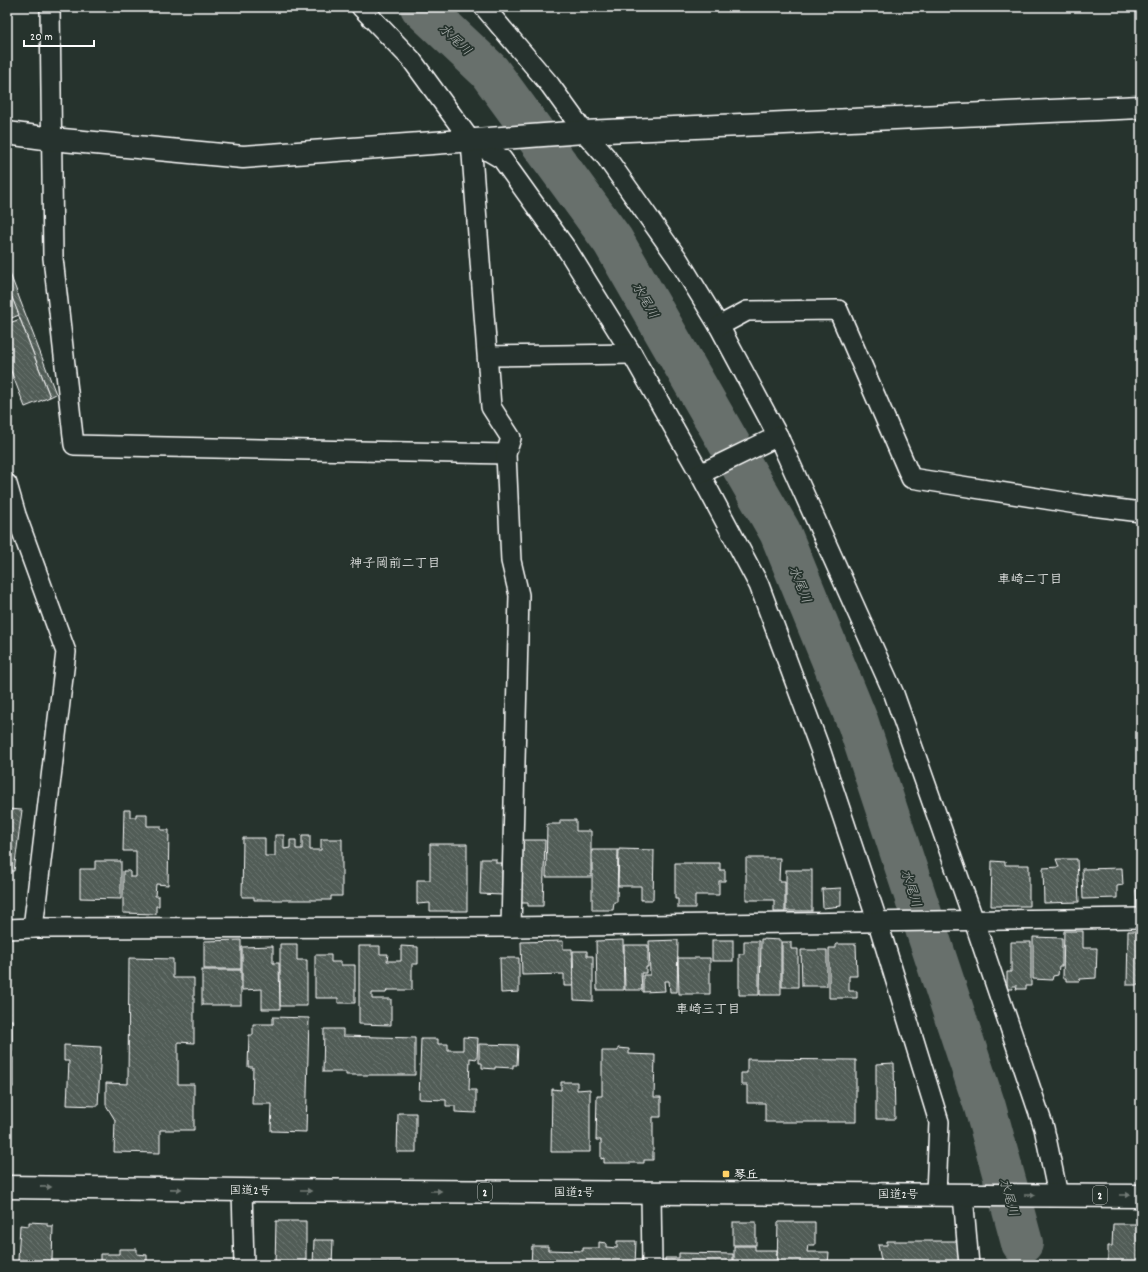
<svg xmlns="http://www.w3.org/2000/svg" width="1148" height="1272" font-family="Dekko,'Klee One',sans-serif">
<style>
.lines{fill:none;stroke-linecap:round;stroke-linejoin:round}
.river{stroke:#67706c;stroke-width:42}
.building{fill:url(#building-back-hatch);stroke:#fff}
.minor-casing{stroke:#fff;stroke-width:22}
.tertiary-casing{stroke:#fff;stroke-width:25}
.trunk-casing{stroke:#fff;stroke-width:25}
.minor{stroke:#26332d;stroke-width:19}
.tertiary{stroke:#26332d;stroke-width:22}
.trunk{stroke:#26332d;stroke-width:22}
.oneway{fill:#727a76}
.poi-dot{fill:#ffd166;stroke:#26332d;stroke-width:1.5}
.labels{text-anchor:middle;stroke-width:3.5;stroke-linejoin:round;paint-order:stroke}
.shield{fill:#26332d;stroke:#bec2c0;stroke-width:1}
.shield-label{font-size:11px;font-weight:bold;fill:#fff}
.poi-label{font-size:12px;font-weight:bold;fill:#fff;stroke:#26332d;text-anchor:start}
.street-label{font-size:12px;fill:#fff;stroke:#26332d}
.water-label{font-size:13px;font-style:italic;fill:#b3b8b6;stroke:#26332d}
.neighbourhood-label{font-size:13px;fill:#fff;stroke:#26332d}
</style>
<defs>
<pattern id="building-back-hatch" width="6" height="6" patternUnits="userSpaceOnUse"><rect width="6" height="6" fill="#515c57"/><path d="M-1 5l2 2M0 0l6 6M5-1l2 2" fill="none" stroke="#6b7470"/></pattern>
</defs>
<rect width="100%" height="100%" fill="#26332d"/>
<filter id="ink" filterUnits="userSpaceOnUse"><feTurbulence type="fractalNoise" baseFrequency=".025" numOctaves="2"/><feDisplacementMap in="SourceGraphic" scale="8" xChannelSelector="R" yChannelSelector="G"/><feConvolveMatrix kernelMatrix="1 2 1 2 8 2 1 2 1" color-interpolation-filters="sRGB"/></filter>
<g filter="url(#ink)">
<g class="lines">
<path class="river" d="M421,7L489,71L613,241L780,532L858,723L985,1107L1022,1243"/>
</g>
<g class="building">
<path d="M7,266L56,394L50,397L7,285Z"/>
<path d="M7,285L19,315L7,320Z"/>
<path d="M20,319L50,397L25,407L7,361V324Z"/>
<path d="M7,809L22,810L14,871H7Z"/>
<path d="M124,810H130V817H136V814H147V826H161V830H169L168,885L156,884L155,896H159V906H156V914L123,913V871H130V877H136V851H123Z"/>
<path d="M560,820H576V831H591V877H546L547,824H560Z"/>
<path d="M275,835H284V849L290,848V840H296V849H302V835H310V850H321V839H342V896H331V900H254V897H242L243,838H265V856H275Z"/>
<path d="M522,840H545L543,906H528V903H521Z"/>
<path d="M430,844H467V911H430V903L417,904V880H430Z"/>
<path d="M619,849L654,850L653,900H641V886H618Z"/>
<path d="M592,850H618L617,902H614L613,910H592Z"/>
<path d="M746,858H780L779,881H785V912H774V900H746Z"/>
<path d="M481,859H496V863H502V895L480,894Z"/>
<path d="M1056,859H1077L1079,902L1044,903L1043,868L1059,867Z"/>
<path d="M95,861H121V899L80,898V869H95Z"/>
<path d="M992,861L1005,862V865H1029V906H991Z"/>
<path d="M675,863H720V870H725V881H719V895H695V908H678V899H675Z"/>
<path d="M1122,868L1123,885L1117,886V898L1083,899L1082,869Z"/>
<rect x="786" y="870" width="26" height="41"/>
<path d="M841,888V906L823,908L822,889Z"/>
<path d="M1141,889V906L1137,907L1136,890Z"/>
<path d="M1064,931H1083V948H1097L1096,978L1080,979L1079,981H1066V978H1063Z"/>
<path d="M1128,931H1141V985H1127Z"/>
<path d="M1033,937L1062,938V966H1059L1058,975L1053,976L1052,980L1033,979Z"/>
<path d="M761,939L781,940V995H760Z"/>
<path d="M241,940V969H204V941Z"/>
<path d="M623,940L624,990H597L596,941Z"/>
<path d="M678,940L677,992H670L669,981H664L665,991L643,992V975H650L649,941Z"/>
<rect x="712" y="940" width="21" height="21"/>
<path d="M563,941V949H572L573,986H564V974L522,975L521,942Z"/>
<path d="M744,941H759V995H739V954H744Z"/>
<path d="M782,942H791V949H798V987H782Z"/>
<path d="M1011,942H1031V986H1026V989H1016L1017,986H1012L1013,989H1007V972H1011Z"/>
<path d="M280,944H297V960H307V1006H280Z"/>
<path d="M836,944H856L857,976H849V991H857V998H829V948H836Z"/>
<path d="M624,945H648V967H646V973H641L642,990H625Z"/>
<path d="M273,946V963H279L280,1009H262V989L242,990V947Z"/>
<path d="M359,946H380V954H388L387,961H401V946L418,947V964H412V990H387L386,993H372V999H391V1025L359,1024Z"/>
<path d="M801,950H827V986H802Z"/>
<path d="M573,951H587V956H593V1001L574,1000Z"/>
<path d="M315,955H331V962H341V965H355V1003H338V998H315Z"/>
<path d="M7,957H10L11,978H7L9,1013H7Z"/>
<path d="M129,958L173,959V978H194V1043L178,1042V1084H194V1130H160V1153L114,1152L115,1120L106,1105V1083L128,1084Z"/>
<path d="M500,958H519V992L501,993Z"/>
<path d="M678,958H710V994H679Z"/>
<rect x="202" y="970" width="39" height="35"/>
<path d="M273,1017L309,1018L306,1132L271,1131L272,1104H252L253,1067H248L249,1035H253V1024H273Z"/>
<rect x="7" y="1020" width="5" height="31"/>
<path d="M324,1029H343V1036L415,1038V1075H346V1072H323Z"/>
<path d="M463,1037L478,1038L477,1059L470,1058L469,1090H476V1113L455,1112V1106H446V1100L419,1099L421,1039H438V1044H448V1050H463Z"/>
<path d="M479,1044L518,1045L517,1065H513V1068L495,1067V1069L482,1068V1063H479Z"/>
<path d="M64,1045L101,1047L98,1106L67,1105L69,1061H64Z"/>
<path d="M618,1048L629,1049V1054L655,1055L654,1097H661V1117H653V1160H644V1163H604V1158L601,1159V1140H596L597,1096H602V1051H618Z"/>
<rect x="7" y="1058" width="6" height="29"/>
<path d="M747,1059L856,1060V1122H765V1103H747V1085H741V1073H747Z"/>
<path d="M894,1063L895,1119H876V1064Z"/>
<path d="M561,1082H577V1090L590,1089V1152H551L552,1089L561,1090Z"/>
<path d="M398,1113H416V1152H397Z"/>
<path d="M276,1221H306V1265H275Z"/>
<path d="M29,1222L47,1223V1226H53L52,1261L18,1260L20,1225L29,1226Z"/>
<rect x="733" y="1222" width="23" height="23"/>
<path d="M778,1222H815V1245H808L807,1252H829L828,1265H777Z"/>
<path d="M1113,1224H1141V1265H1108V1246H1112Z"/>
<path d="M314,1240H333L332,1265H313Z"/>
<path d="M617,1241H636L635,1265H531L532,1246H548V1250L583,1251V1248H599V1242L606,1243V1247L617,1248Z"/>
<path d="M887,1241H959V1265H882L878,1245H887Z"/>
<path d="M734,1246H755V1250H777L776,1265H734Z"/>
<path d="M119,1249H137V1254L147,1255V1265H100V1254H119Z"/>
<path d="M679,1253L733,1254V1265H665V1258H679Z"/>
<rect x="333" y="1262" width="79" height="3"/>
</g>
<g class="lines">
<defs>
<g id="minor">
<path d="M50,7L53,258L74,445L506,454"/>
<path d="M361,7L411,59L471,141L502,159L568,251L632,354L700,474L759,585L820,749L878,923L939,1122L936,1194"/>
<path d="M484,7L550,85L584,132L606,157L678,259L719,326L778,436L894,694L974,921L1044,1128L1058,1195"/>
<path d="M471,141L491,407L511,438L506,454L511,561L519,595L511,927"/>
<path d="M719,326L747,311L838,310L911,478L1083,505L1141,512"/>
<path d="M488,356L632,354"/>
<path d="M700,474L778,436"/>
<path d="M7,484L16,515L66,652L33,928"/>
<path d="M7,929L33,928L511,927L1141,918"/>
<path d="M242,1190L244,1265"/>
<path d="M651,1193L652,1265"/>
<path d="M963,1195L969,1265"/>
</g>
<path id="tertiary" d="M7,133L52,139L243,157L584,132L1141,107"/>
<path id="trunk" d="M7,1187L242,1190L1141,1196"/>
</defs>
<use href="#minor" class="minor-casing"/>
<use href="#tertiary" class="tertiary-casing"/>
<use href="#trunk" class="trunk-casing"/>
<use href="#minor" class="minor"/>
<use href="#tertiary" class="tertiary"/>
<use href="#trunk" class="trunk"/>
</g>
<defs><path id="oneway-solid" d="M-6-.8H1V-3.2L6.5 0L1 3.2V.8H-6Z"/></defs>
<g class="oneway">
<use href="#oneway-solid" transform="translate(46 1187) rotate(1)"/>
<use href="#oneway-solid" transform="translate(176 1189) rotate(1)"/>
<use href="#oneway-solid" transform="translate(306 1191)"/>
<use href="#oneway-solid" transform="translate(436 1191)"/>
<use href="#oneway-solid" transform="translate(1030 1195)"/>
<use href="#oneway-solid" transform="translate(1125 1195)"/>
</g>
</g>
<rect class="poi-dot" x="722" y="1170" width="8" height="8" rx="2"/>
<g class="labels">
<g class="shield">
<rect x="478" y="1183" width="14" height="18" rx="3"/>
<rect x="1093" y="1186" width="14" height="18" rx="3"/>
</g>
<g class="shield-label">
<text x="485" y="1196">2</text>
<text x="1100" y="1199">2</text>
</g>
<g class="poi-label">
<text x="734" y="1178">琴丘</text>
</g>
<g class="street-label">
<text transform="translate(250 1190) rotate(1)" y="4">国道2号</text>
<text x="574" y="1196">国道2号</text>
<text x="898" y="1198">国道2号</text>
</g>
<g class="water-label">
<text transform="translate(456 39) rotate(43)" y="5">水尾川</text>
<text transform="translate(646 300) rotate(60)" y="5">水尾川</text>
<text transform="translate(801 584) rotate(68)" y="5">水尾川</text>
<text transform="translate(912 888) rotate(72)" y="5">水尾川</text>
<text transform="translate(1010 1197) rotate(74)" y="5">水尾川</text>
</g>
<g class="neighbourhood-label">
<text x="395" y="567">神子岡前二丁目</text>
<text x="1030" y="583">車崎二丁目</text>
<text x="708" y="1013">車崎三丁目</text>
</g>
</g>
<rect width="1148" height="1272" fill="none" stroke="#26332d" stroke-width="24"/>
<rect x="12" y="12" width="1124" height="1248" fill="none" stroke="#fff" stroke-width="1.5" filter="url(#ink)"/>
<path d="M24 40v6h70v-6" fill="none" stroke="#ffffff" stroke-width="2"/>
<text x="30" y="40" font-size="12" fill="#ffffff" stroke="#26332d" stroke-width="3" paint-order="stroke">20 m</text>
</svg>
